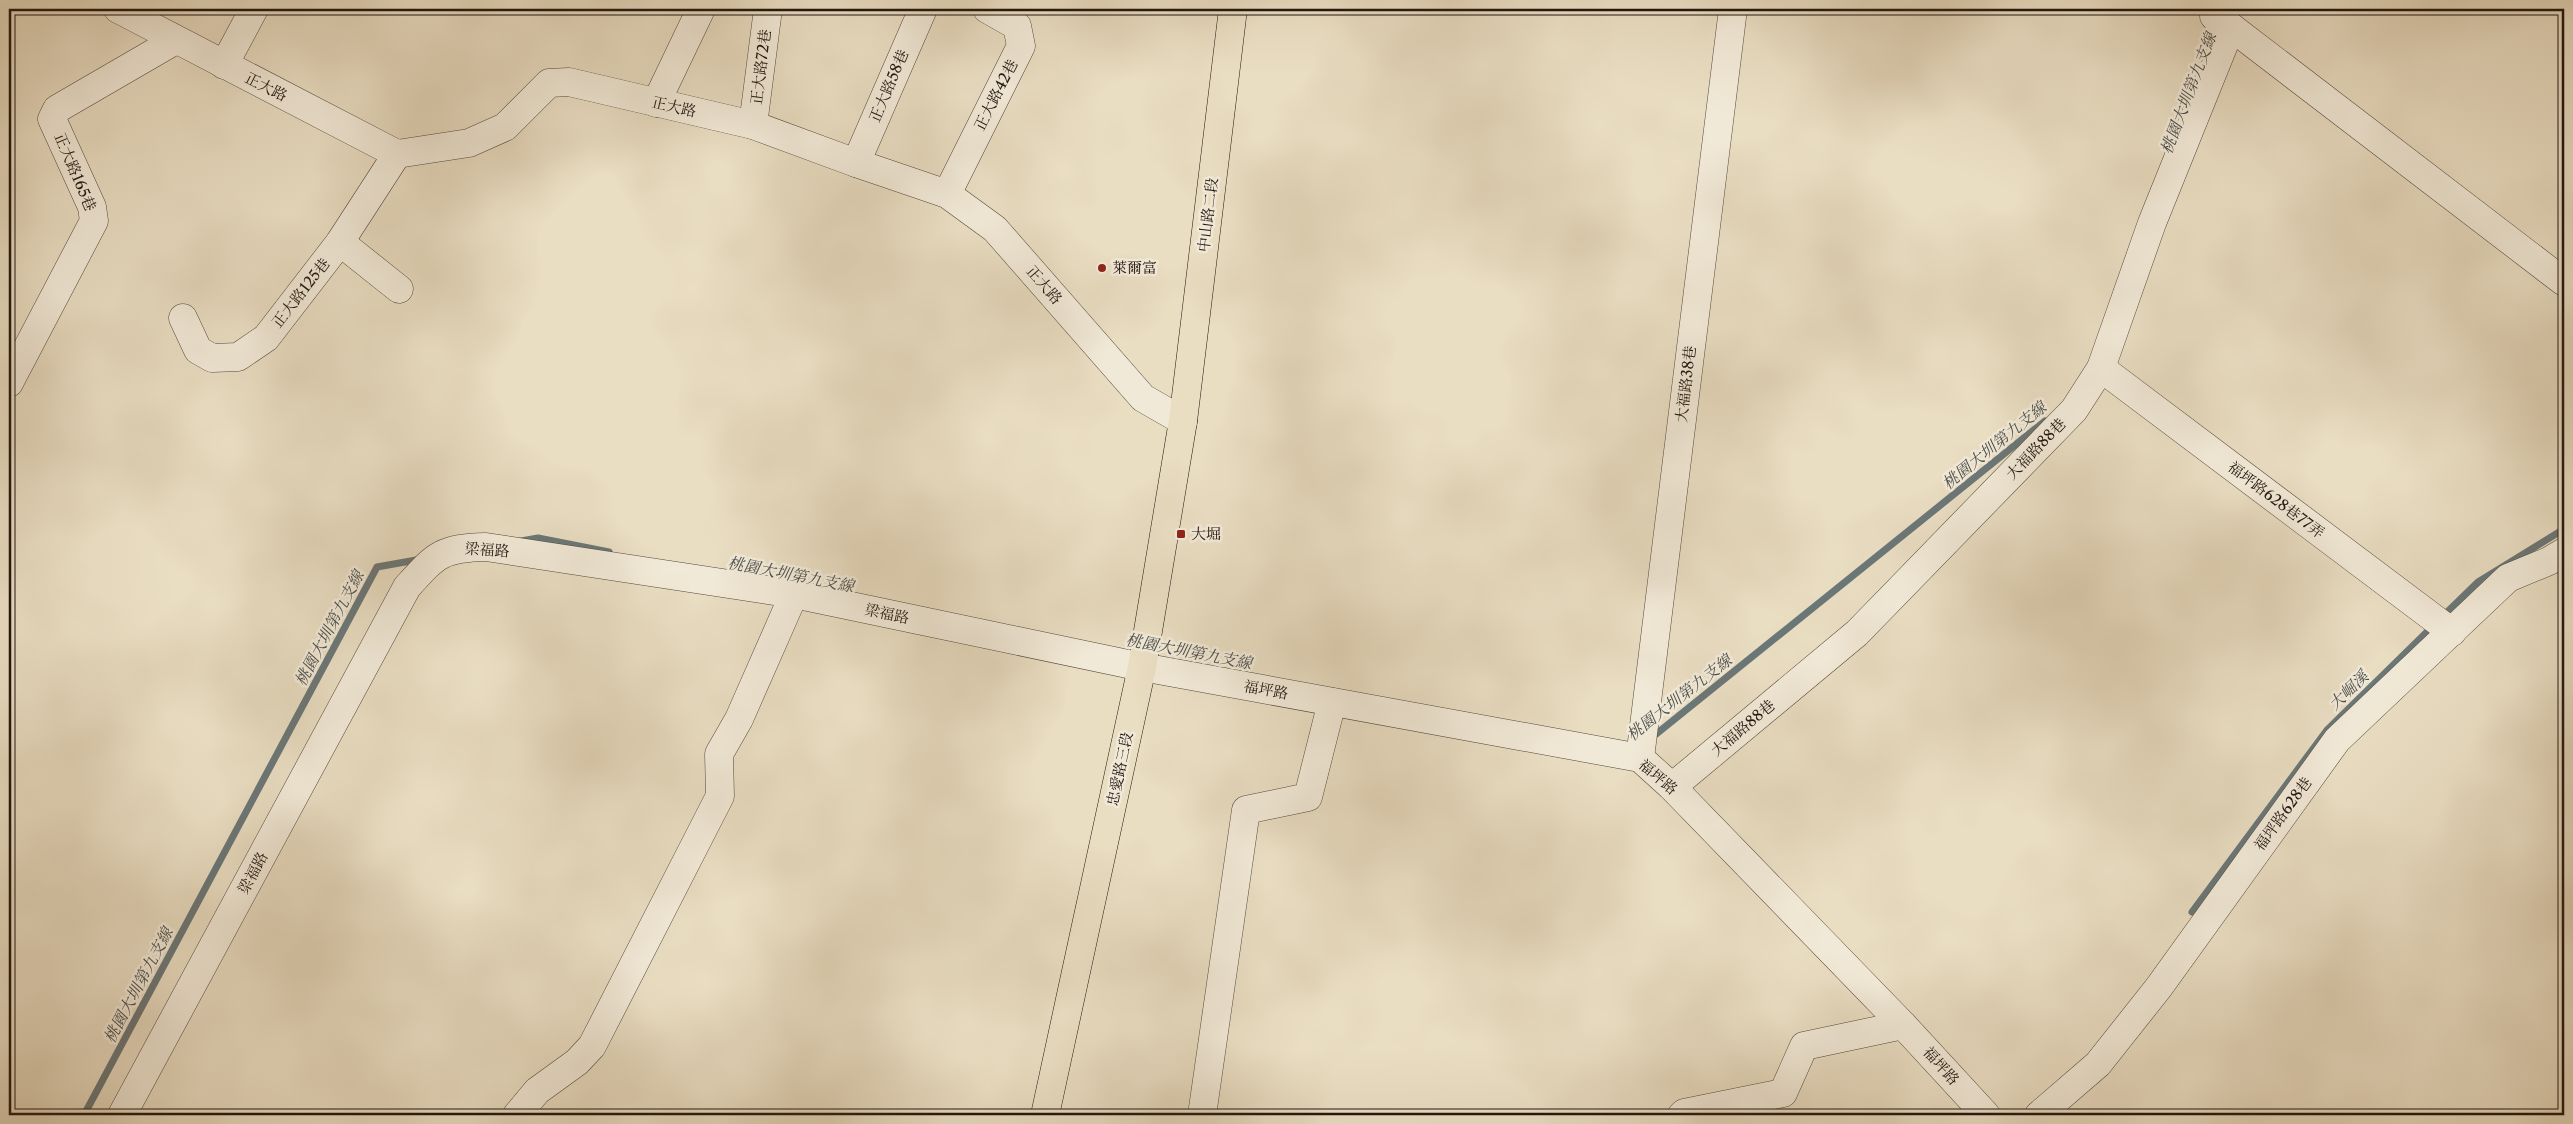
<svg xmlns="http://www.w3.org/2000/svg" width="2573" height="1124" font-family="'Libre Caslon Text','Noto Serif TC',serif">
<style>
.lines{fill:none;stroke-linecap:round;stroke-linejoin:round}
.stream{stroke:#6b7778;stroke-width:7}
.minor-casing{stroke:#53483c;stroke-width:29}
.major-casing{stroke:#211610;stroke-width:29}
.minor{stroke:#f1e9d7;stroke-width:28}
.major{stroke:#e9ddc2;stroke-width:28}
.poi-dot{fill:#8f2418;stroke:#f1e9d7;stroke-width:2}
.labels{text-anchor:middle;stroke-width:5;stroke-linejoin:round;paint-order:stroke}
.street-label{font-size:15px;fill:#211610;stroke:#f1e9d7}
.poi-label{font-size:15px;fill:#211610;stroke:#f1e9d7;text-anchor:start}
.water-label{font-size:16px;font-style:italic;fill:#4c4f4d;stroke:#f1e9d7}
</style>
<rect width="100%" height="100%" fill="#e9ddc2"/>
<filter id="stains"><feTurbulence type="fractalNoise" baseFrequency=".004" numOctaves="4"/><feColorMatrix values="0 0 0 0 .2 0 0 0 0 .09 0 0 0 0 .02 0 0 0 .5 -.17"/></filter>
<radialGradient id="worn" r=".72"><stop offset=".6" stop-color="#630" stop-opacity="0"/><stop offset="1" stop-color="#630" stop-opacity=".3"/></radialGradient>
<g class="lines">
<g class="stream">
<path d="M2230,21L2235,9"/>
<path d="M521,541L538,538L609,552"/>
<path d="M2442,617L2478,582L2564,529"/>
<path d="M1650,739L2045,421"/>
<path d="M2192,912L2327,730L2434,625"/>
<path d="M84,1115L377,567L422,559"/>
</g>
<defs>
<g id="minor">
<path d="M118,9L397,154L469,143L505,127L549,83L569,82L753,125L856,163L947,194L995,229L1143,398L1183,421"/>
<path d="M2214,9V16L2222,25L2231,27L2564,282"/>
<path d="M224,65L254,9"/>
<path d="M656,103L701,9"/>
<path d="M753,125L768,9"/>
<path d="M856,163L923,9"/>
<path d="M947,194L1021,46L1017,26L987,9"/>
<path d="M340,242L399,289"/>
<path d="M183,318L198,350L212,358L238,357L266,338L340,242L397,154"/>
<path d="M2101,368L2452,632"/>
<path d="M9,383L94,221L92,207L52,119L57,109L176,40"/>
<path d="M1640,758L1733,9"/>
<path d="M1672,787L1857,633L2074,410L2101,368L2152,223L2231,27"/>
<path d="M122,1115L407,587C436,555 441,548 486,547L794,594L1142,667L1640,758L1672,787L1903,1025L1986,1115"/>
<path d="M517,1115L537,1091L577,1062L592,1046L720,796L719,754L739,719L794,594"/>
<path d="M1202,1115L1246,810L1308,797L1332,702"/>
<path d="M1682,1115L1684,1113L1783,1093L1804,1046L1903,1025"/>
<path d="M2039,1115L2098,1064L2159,987L2337,740L2508,578L2549,561L2564,552"/>
</g>
<path id="major" d="M1045,1115L1142,667L1183,421L1233,9"/>
</defs>
<use href="#minor" class="minor-casing"/>
<use href="#major" class="major-casing"/>
<use href="#minor" class="minor"/>
<use href="#major" class="major"/>
</g>
<g class="poi-dot">
<circle cx="1102" cy="268" r="5"/>
<rect x="1176" y="529" width="10" height="10" rx="2.5"/>
</g>
<g class="labels">
<g class="street-label">
<text transform="translate(761 67) rotate(-83)" y="5">正大路72巷</text>
<text transform="translate(889 86) rotate(-67)" y="5">正大路58巷</text>
<text transform="translate(266 87) rotate(27)" y="5">正大路</text>
<text transform="translate(996 95) rotate(-63)" y="5">正大路42巷</text>
<text transform="translate(674 107) rotate(13)" y="5">正大路</text>
<text transform="translate(75 172) rotate(67)" y="5">正大路165巷</text>
<text transform="translate(1208 215) rotate(-83)" y="5">中山路二段</text>
<text transform="translate(1044 285) rotate(49)" y="5">正大路</text>
<text transform="translate(301 293) rotate(-52)" y="5">正大路125巷</text>
<text transform="translate(1686 384) rotate(-83)" y="5">大福路38巷</text>
<text transform="translate(2036 449) rotate(-46)" y="5">大福路88巷</text>
<text transform="translate(2276 500) rotate(37)" y="5">福坪路628巷77弄</text>
<text transform="translate(487 550) rotate(4)" y="5">梁福路</text>
<text transform="translate(887 614) rotate(12)" y="5">梁福路</text>
<text transform="translate(1266 690) rotate(10)" y="5">福坪路</text>
<text transform="translate(1743 728) rotate(-40)" y="5">大福路88巷</text>
<text transform="translate(1120 769) rotate(-78)" y="5">忠愛路三段</text>
<text transform="translate(1658 777) rotate(40)" y="5">福坪路</text>
<text transform="translate(2283 814) rotate(-54)" y="5">福坪路628巷</text>
<text transform="translate(253 873) rotate(-62)" y="5">梁福路</text>
<text transform="translate(1941 1066) rotate(48)" y="5">福坪路</text>
</g>
<g class="poi-label">
<text x="1112" y="273">萊爾富</text>
<text x="1191" y="539">大堀</text>
</g>
<g class="water-label">
<text transform="translate(2188 93) rotate(-69)" y="6">桃園大圳第九支線</text>
<text transform="translate(1994 445) rotate(-39)" y="6">桃園大圳第九支線</text>
<text transform="translate(791 574) rotate(11)" y="6">桃園大圳第九支線</text>
<text transform="translate(329 628) rotate(-62)" y="6">桃園大圳第九支線</text>
<text transform="translate(1189 651) rotate(11)" y="6">桃園大圳第九支線</text>
<text transform="translate(2348 690) rotate(-44)" y="6">大崛溪</text>
<text transform="translate(1679 697) rotate(-38)" y="6">桃園大圳第九支線</text>
<text transform="translate(138 985) rotate(-62)" y="6">桃園大圳第九支線</text>
</g>
</g>
<rect width="2573" height="1124" fill="none" stroke="#e9ddc2" stroke-width="30"/>
<rect x="10" y="10" width="2553" height="1104" fill="none" stroke="#211610" stroke-width="2.5"/>
<rect x="15" y="15" width="2543" height="1094" fill="none" stroke="#211610"/>
<rect width="100%" height="100%" filter="url(#stains)"/>
<rect width="100%" height="100%" fill="url(#worn)"/>
</svg>
